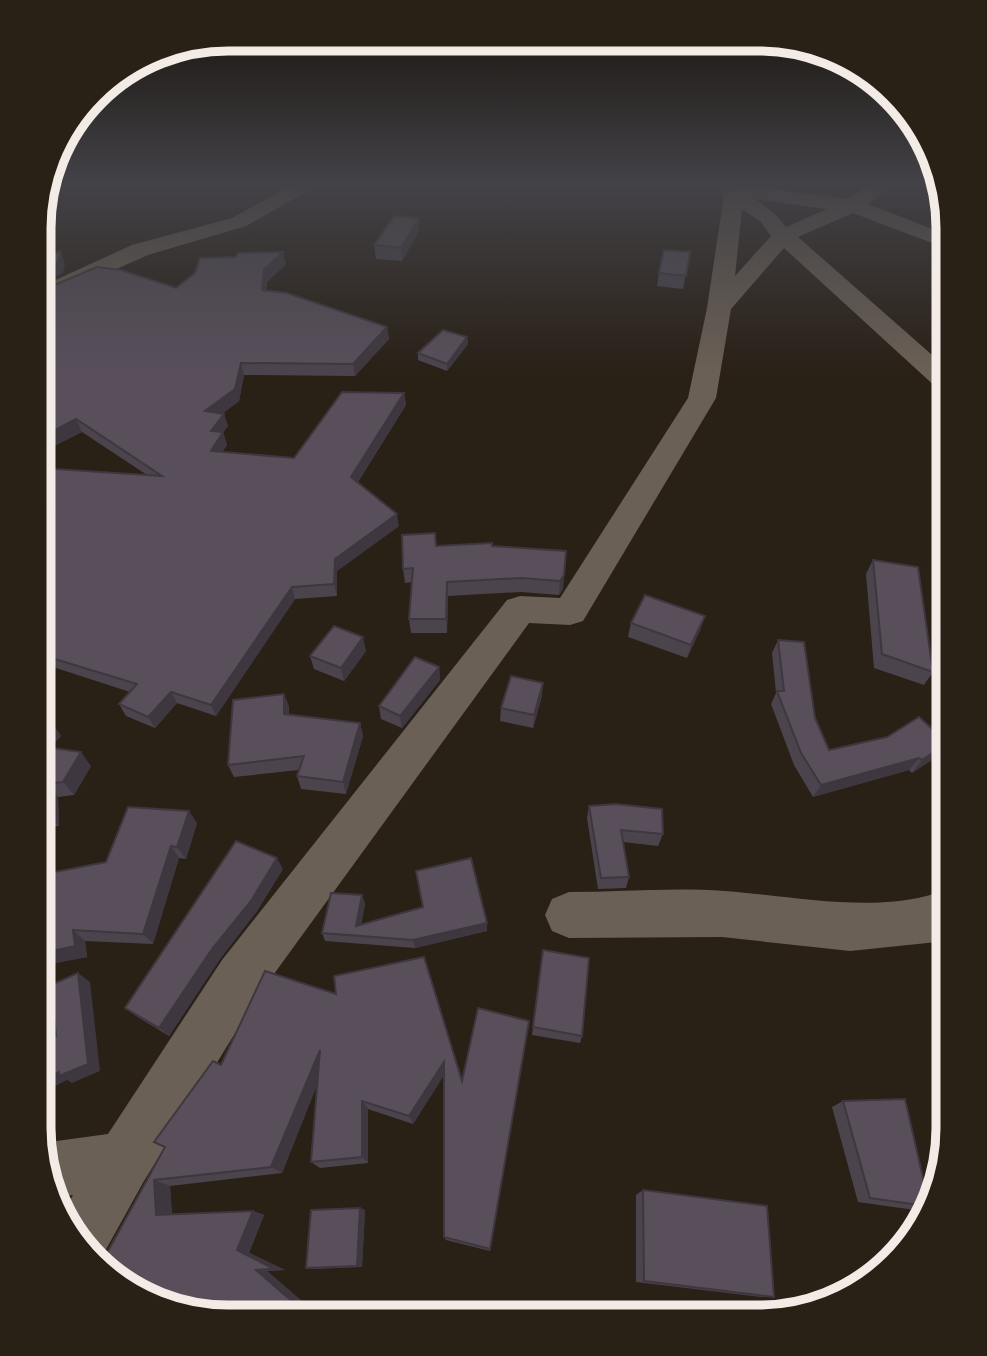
<svg xmlns="http://www.w3.org/2000/svg" width="987" height="1356" font-family="Lato,sans-serif">
<style>
.lines{fill:none;stroke-linecap:round;stroke-linejoin:round}
.minor{fill:#6b6055;fill-rule:evenodd}
.wall{fill:#4c444d}
.shaded-wall{fill:#3e373f}
.building{fill:#584f5a;stroke:#3e373f;stroke-width:2}
.rim{fill:none;stroke:#f3ece6;stroke-width:9}
</style>
<rect width="100%" height="100%" fill="#292016"/>
<g class="lines">
<g class="minor">
<path d="M294,184H320L246,226L148,255L40,303V287L132,245L232,218Z"/>
<path d="M714,184H736L847,199L870,184H894L868,204L948,235V249L853,213L798,237L948,369V391L938,389L784,248L731,309L716,398L583,621L570,625L529,623L258,996L144,1181L99,1262L61,1216L73,1195L54,1197L42,1143L108,1134L222,960L507,600L520,596L560,598L688,398L707,308L724,195ZM755,199L827,209L786,227L774,213ZM742,209L760,221L771,236L735,276Z"/>
<path d="M948,889V938L937,942L850,951L722,937L569,938L552,931L545,915L552,899L569,892C620,892 673,887 725,891C795,896 882,916 948,889Z"/>
</g>
</g>
<g class="wall">
<path d="M419,218V231L402,261L376,259L374,245Z"/>
<path d="M690,252L683,289L657,286L659,273Z"/>
<path d="M286,264L267,282L266,290L387,327L389,339L355,376L244,375L239,401L222,414H224L228,426L223,432L227,445L222,452L294,458L404,393L406,405L358,482L399,526L337,571V596L295,599L216,716L177,703L155,728L126,716L119,704L130,692L53,667H39L40,468L147,475L82,432L40,453L176,288Z"/>
<path d="M467,337L468,344L447,371L418,360V353Z"/>
<path d="M436,546H492L566,551L563,589L559,595L521,592L448,596L447,633H411L409,619L412,582L405,583L403,569Z"/>
<path d="M873,560L933,672L924,685L874,668L866,574Z"/>
<path d="M705,616L700,630L687,658L628,637L631,623Z"/>
<path d="M778,640L829,750L948,743L938,756L912,773L909,770L813,797L794,765L771,704L776,693L772,653Z"/>
<path d="M366,651L344,681L314,669L310,656Z"/>
<path d="M439,667L440,680L402,728L381,719L379,706Z"/>
<path d="M284,694L289,707V715L360,723L363,736L346,794L301,789L297,776L299,770L234,777L228,765Z"/>
<path d="M542,696L533,728L500,721L501,708Z"/>
<path d="M39,721L51,722L61,736L50,747L91,766L74,795L58,797L59,826L39,828Z"/>
<path d="M589,806L663,834L658,846L623,842L629,877L626,888L598,889L587,818Z"/>
<path d="M197,823L186,859L179,858L153,944L85,941L87,957L39,966L106,862Z"/>
<path d="M283,869L257,911L220,959L169,1036L136,1016L125,1008Z"/>
<path d="M362,895L365,904L361,925L487,923V931L415,948L325,941L322,933Z"/>
<path d="M543,950L582,1036L580,1043L532,1035Z"/>
<path d="M265,971L462,1081L527,1032L490,1251L446,1240L444,1237V1075L413,1124L368,1109V1163L320,1168L311,1162L317,1085L282,1173L170,1186L172,1214L253,1211L264,1215L249,1253L285,1270L267,1271L319,1316H218L207,1310L205,1316H204L101,1264L221,1065Z"/>
<path d="M843,1101L928,1200L925,1208L915,1210L858,1202L832,1107Z"/>
<path d="M643,1190L774,1297H761L636,1282V1195Z"/>
<path d="M360,1208L365,1210L362,1267L313,1269L306,1268Z"/>
</g>
<g class="shaded-wall">
<path d="M419,218V231L402,261L401,248Z"/>
<path d="M61,252L65,264L63,273L40,286V271Z"/>
<path d="M283,252L286,264L267,282L264,301L262,290L264,270Z"/>
<path d="M387,327L389,339L355,376L353,364Z"/>
<path d="M467,337L468,344L447,371V364Z"/>
<path d="M241,363L244,375L239,401L209,423L205,411Z"/>
<path d="M404,393L406,405L353,489L351,477Z"/>
<path d="M224,414L228,426L215,443L211,431Z"/>
<path d="M76,419L82,432L40,453V438Z"/>
<path d="M223,432L227,445L215,463L211,451Z"/>
<path d="M397,514L399,526L337,571V596L334,584L335,559Z"/>
<path d="M564,575L563,589L559,595L560,581Z"/>
<path d="M447,582L448,596L447,633L446,619Z"/>
<path d="M292,587L295,599L216,716L211,705Z"/>
<path d="M705,616L700,630L687,658L691,645Z"/>
<path d="M363,637L366,651L344,681L341,668Z"/>
<path d="M439,667L440,680L402,728L400,716Z"/>
<path d="M543,683L542,696L533,728L534,715Z"/>
<path d="M171,692L177,703L155,728L148,717Z"/>
<path d="M284,694L289,707L288,727L284,714Z"/>
<path d="M51,722L61,736L41,758L39,756V734Z"/>
<path d="M360,723L363,736L346,794L343,782Z"/>
<path d="M948,743L938,756L912,773L922,760Z"/>
<path d="M81,752L91,766L74,795L63,782Z"/>
<path d="M919,758L909,770L813,797L821,785Z"/>
<path d="M46,784L58,797L59,826L47,813Z"/>
<path d="M189,811L197,823L186,859L177,847Z"/>
<path d="M171,846L179,858L153,944L143,934Z"/>
<path d="M277,858L283,869L257,911L220,959L169,1036L159,1028L212,949Z"/>
<path d="M362,895L365,904L359,934L356,926Z"/>
<path d="M487,923V931L415,948L413,940Z"/>
<path d="M73,930L85,941L87,957L39,966V954Z"/>
<path d="M78,973L90,982L100,1071L72,1083L67,1080L39,1094V1081L59,1072Z"/>
<path d="M320,1050L327,1060L282,1173L271,1167Z"/>
<path d="M444,1062L446,1072L413,1124L409,1116Z"/>
<path d="M362,1101L368,1109V1163L362,1157Z"/>
<path d="M154,1180L170,1186L172,1219L156,1215Z"/>
<path d="M360,1208L365,1210L362,1267L357,1266Z"/>
<path d="M253,1211L264,1215L249,1253L285,1270L274,1269L237,1250Z"/>
<path d="M256,1270L267,1271L319,1316H309Z"/>
<path d="M210,1303L205,1316L192,1311L195,1304Z"/>
</g>
<g class="building">
<path d="M394,216L419,218L401,248L374,245Z"/>
<path d="M664,250L690,252L686,276L659,273Z"/>
<path d="M61,252L58,262L40,271V254Z"/>
<path d="M283,252L264,270L262,290L287,293L387,327L353,364L241,363L235,389L205,411L224,414L211,431L223,432L211,451L294,458L342,392L404,393L351,477L397,514L335,559L334,584L292,587L211,705L171,692L148,717L119,704L137,684L45,656L39,655L40,468L162,476L76,419L40,438V291L97,267L121,270L176,288L195,273L200,258L236,257L238,253Z"/>
<path d="M443,330L467,337L447,364L418,353Z"/>
<path d="M435,533L436,546L492,543V546L566,551L564,575L560,581L521,578L447,582L446,619H409L413,568L403,569L402,535Z"/>
<path d="M873,560L918,567L933,672L882,654Z"/>
<path d="M645,595L705,616L691,645L631,623Z"/>
<path d="M334,626L363,637L341,668L310,656Z"/>
<path d="M778,640L804,642L815,718L829,750L887,737L919,717L948,743L922,760L919,758L821,785L801,753L777,691H784Z"/>
<path d="M415,657L439,667L400,716L379,706Z"/>
<path d="M511,676L543,683L534,715L501,708Z"/>
<path d="M284,694V714L360,723L343,782L297,776L304,756L228,765L233,700Z"/>
<path d="M39,721L51,722L39,734Z"/>
<path d="M39,746L81,752L63,782L46,784L47,813L39,814Z"/>
<path d="M616,804L662,809L663,834L621,830L629,877L601,878L589,806Z"/>
<path d="M128,807L189,811L177,847L171,846L143,934L73,930L75,946L39,954V875L106,862Z"/>
<path d="M236,841L277,858L251,901L212,949L159,1028L125,1008Z"/>
<path d="M471,858L487,923L413,940L322,933L331,893L362,895L356,926L423,907L416,871Z"/>
<path d="M543,950L589,958L582,1036L533,1027Z"/>
<path d="M424,957L462,1081L478,1008L529,1021L490,1249L444,1237V1062L409,1116L362,1101V1157L311,1162L320,1050L271,1167L154,1180L156,1215L253,1211L237,1250L274,1269L256,1270L309,1316H218L195,1304L192,1311L113,1279L101,1264L165,1147L154,1142L213,1061L221,1065L265,971L336,994L334,976Z"/>
<path d="M78,973L88,1064L59,1076V1072L39,1081V1044L56,1036L51,985Z"/>
<path d="M905,1099L928,1200L926,1206L870,1198L843,1101Z"/>
<path d="M643,1190L767,1206L774,1297L644,1281Z"/>
<path d="M360,1208L357,1266L306,1268L311,1210Z"/>
</g>
<linearGradient id="sky" x2="0" y2="1"><stop stop-color="#17120c"/><stop offset="0.49" stop-color="#434247"/><stop offset="1" stop-color="#434247" stop-opacity="0"/></linearGradient>
<rect width="987" height="374" fill="url(#sky)"/>
<path d="M0 0H987V1356H0ZM228 51H759A177 177 0 0 1 936 228V1128A177 177 0 0 1 759 1305H228A177 177 0 0 1 51 1128V228A177 177 0 0 1 228 51Z" fill="#292016" fill-rule="evenodd"/>
<path class="rim" d="M228 51H759A177 177 0 0 1 936 228V1128A177 177 0 0 1 759 1305H228A177 177 0 0 1 51 1128V228A177 177 0 0 1 228 51Z"/>
</svg>
